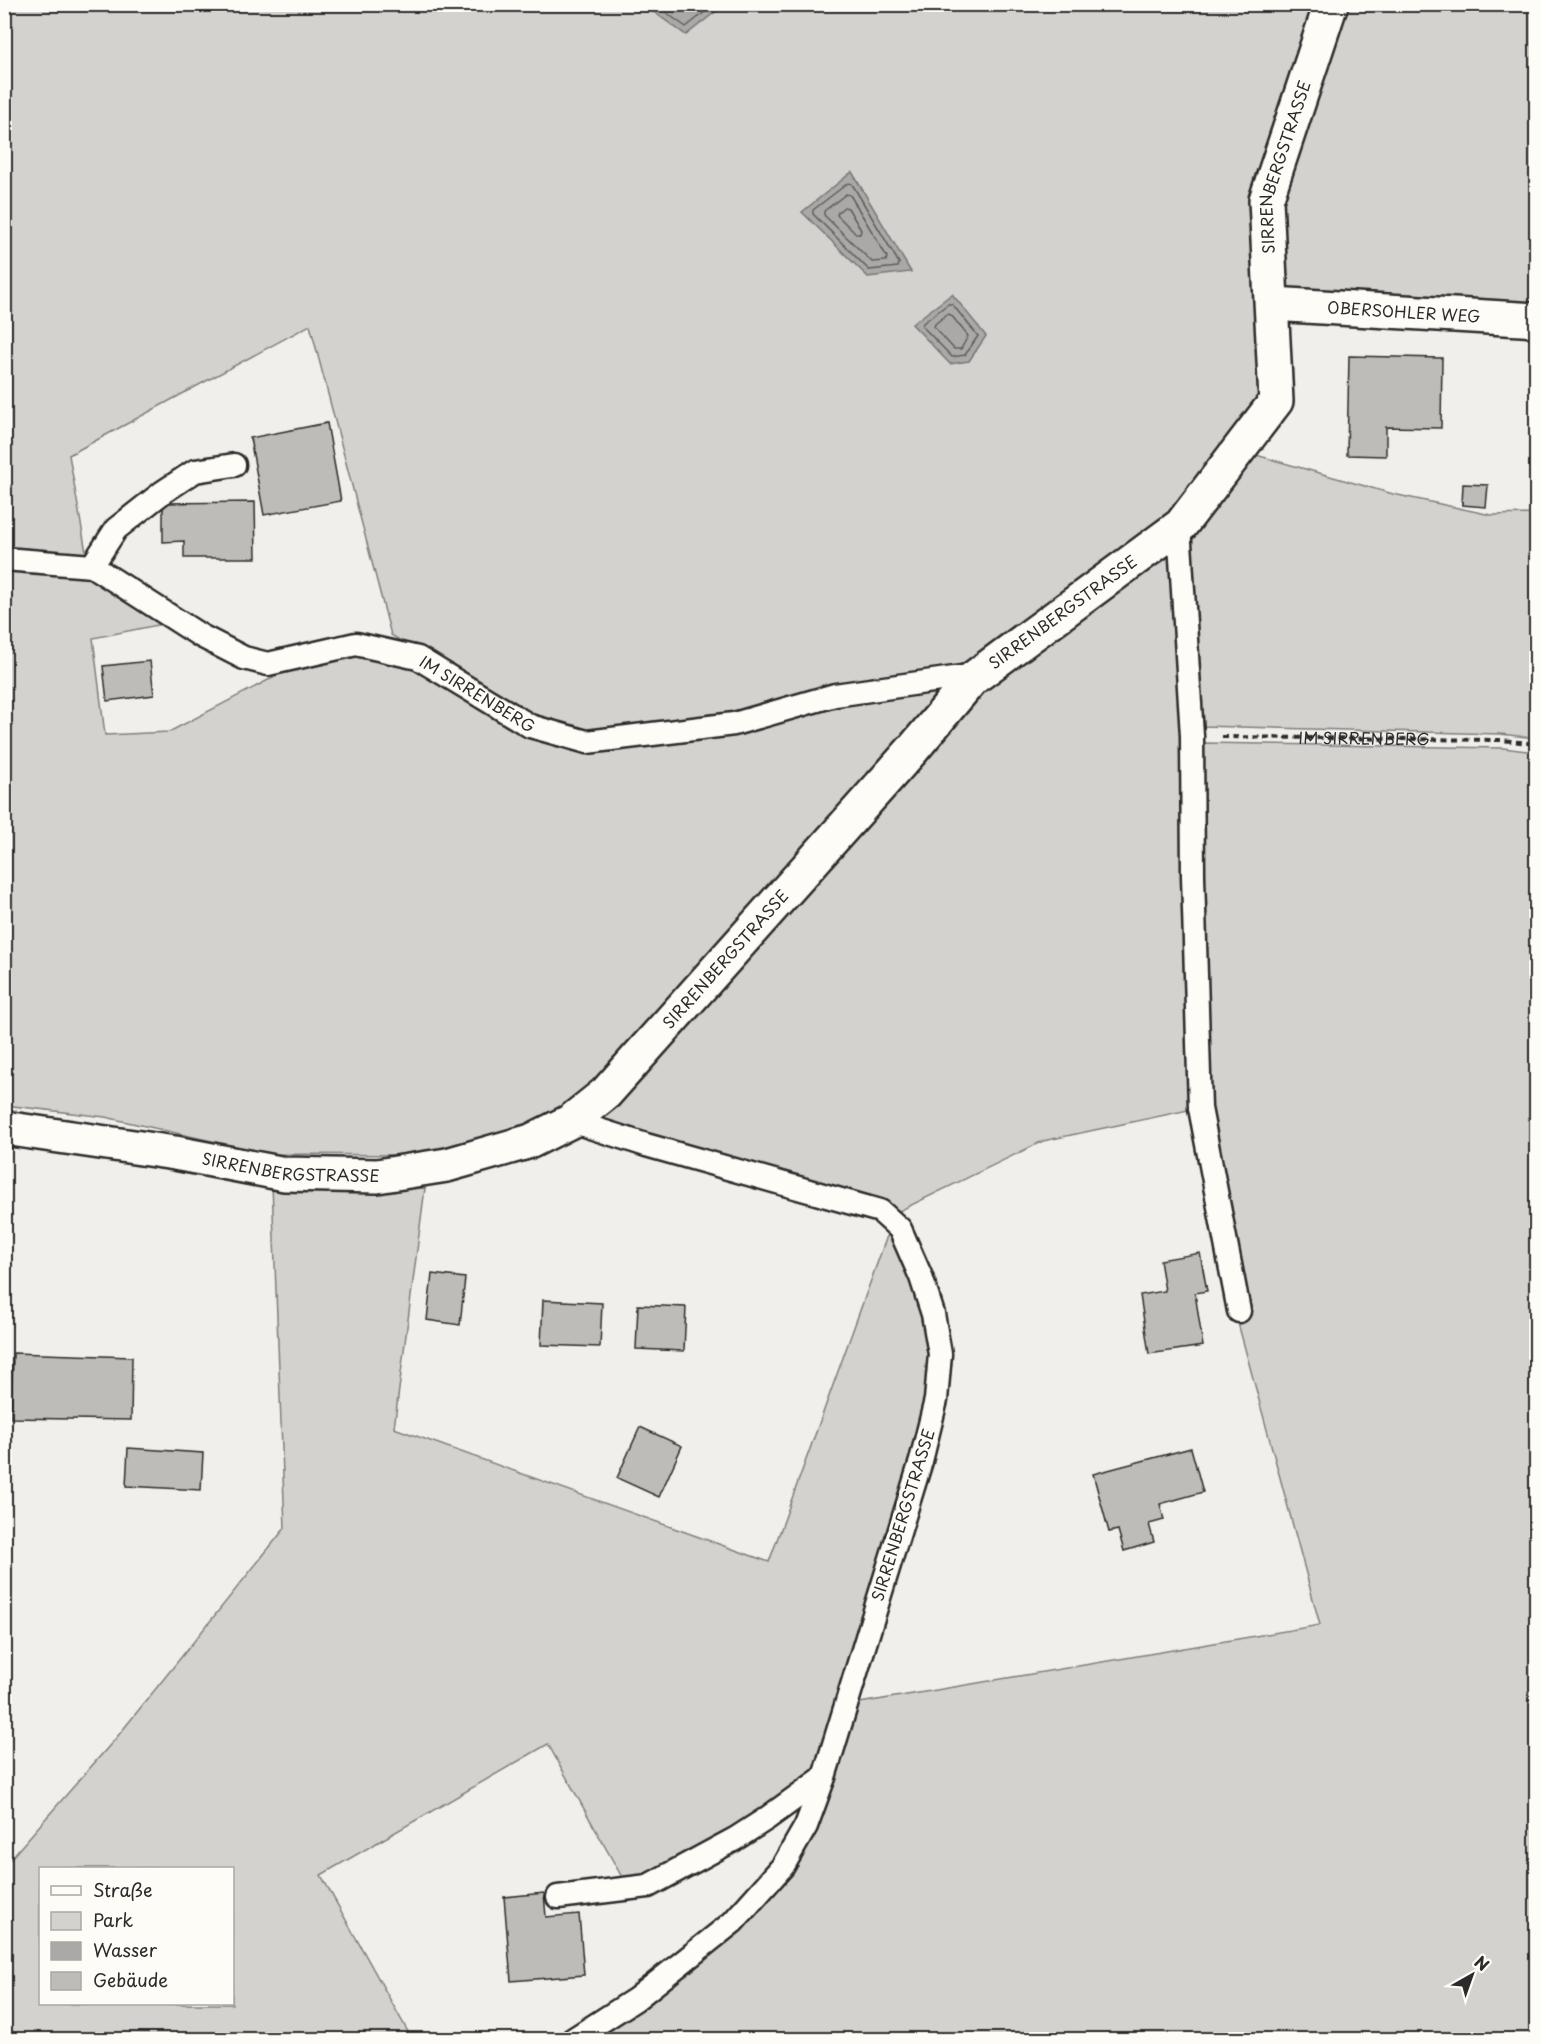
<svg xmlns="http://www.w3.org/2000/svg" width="1541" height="2044" font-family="'Playpen Sans',sans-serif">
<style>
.green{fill:#d3d2cf;stroke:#7f7e7d;stroke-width:1.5;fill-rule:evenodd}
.water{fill:#aaa9a7;stroke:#777775;stroke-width:1.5}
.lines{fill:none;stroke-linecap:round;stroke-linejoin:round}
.shore{stroke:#5e5d5d;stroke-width:1.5}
.building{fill:#bdbcb8;stroke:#2b2b2b;stroke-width:1.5}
.service-casing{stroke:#2b2b2b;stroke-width:27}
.minor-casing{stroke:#2b2b2b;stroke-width:38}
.path{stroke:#2b2b2b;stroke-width:4;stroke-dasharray:6 4.5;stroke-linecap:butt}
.service{stroke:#fdfcf7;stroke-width:22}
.minor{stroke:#fdfcf7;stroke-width:33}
.labels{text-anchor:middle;stroke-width:6;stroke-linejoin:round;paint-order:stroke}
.street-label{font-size:16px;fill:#2b2b2b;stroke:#fdfcf7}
</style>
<rect width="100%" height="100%" fill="#f0efeb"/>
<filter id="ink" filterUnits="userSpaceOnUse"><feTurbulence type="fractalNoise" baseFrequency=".0167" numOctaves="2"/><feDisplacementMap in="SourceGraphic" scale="12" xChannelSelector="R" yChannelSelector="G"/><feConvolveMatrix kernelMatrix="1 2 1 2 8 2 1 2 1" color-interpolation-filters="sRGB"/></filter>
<g filter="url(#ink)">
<g class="green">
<path d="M4,5H1326L1256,201L1268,404L1180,513L962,670L731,718L585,735L532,721L391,635L310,325L69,455L87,558L5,555Z"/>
<path d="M1340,5H1536V315L1275,300L1274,210Z"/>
<path d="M1249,453L1393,494L1491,515L1536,514V738L1500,734L1201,726L1186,530Z"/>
<path d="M1172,542L1198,1108L1043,1141L895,1213L592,1118L980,686Z"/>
<path d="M5,565L95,575L173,622L93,638L105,735L169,732L295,666L370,651L405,661L590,752L837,701L957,683L587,1095L525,1131L419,1155L270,1154L105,1117L5,1105Z"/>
<path d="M1201,743L1503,748L1536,752V2039L582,2040L761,1899L854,1704L1320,1625L1238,1323L1245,1317L1202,1107Z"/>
<path d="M272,1185L348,1192L425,1188L394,1428L769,1562L891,1225L916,1278L932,1352L930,1399L820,1772L760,1814L649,1874L623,1879L548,1744L321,1875L412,2039L5,2040V1865L117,1737L285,1528ZM40,1868H232V2004H40Z"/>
</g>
<g class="water">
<path d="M644,5H724L686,35Z"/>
<path d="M852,172L911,272L868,277L802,212Z"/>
<path d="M952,294L986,336L969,361L950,364L912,324Z"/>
</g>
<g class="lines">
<g class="shore">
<path d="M654,4L686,27L715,4"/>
<path d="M848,183L852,184L899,263L898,267L869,270L813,214V210Z"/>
<path d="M846,194L850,195L887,257L886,261L872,262L824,215V211Z"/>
<path d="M844,207L848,208L861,230L860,234H856L837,215L838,212Z"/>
<path d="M948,304H952L978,336L965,355L952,357L922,326L923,323Z"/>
<path d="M947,314L951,315L968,336L961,349H954L934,327L935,324Z"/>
</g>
</g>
<g class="building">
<path d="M1349,356L1442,358L1441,428L1386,427V456L1347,455Z"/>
<path d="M327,423L341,501L264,515L250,438Z"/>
<path d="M1463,484L1488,485L1486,507L1462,505Z"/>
<path d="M255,502L256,558H184V541L163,542V503Z"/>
<path d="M150,661L154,695L107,701L103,666Z"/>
<path d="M1200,1253L1207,1291L1195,1293L1203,1346L1149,1354L1140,1295L1165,1291L1160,1260Z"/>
<path d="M432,1274L465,1278L460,1325L427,1320Z"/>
<path d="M543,1300L602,1303L600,1347L541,1345Z"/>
<path d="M638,1305L686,1307L684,1351L636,1349Z"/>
<path d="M13,1353L132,1357L131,1420L11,1418Z"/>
<path d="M640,1427L682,1446L659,1497L617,1478Z"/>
<path d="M128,1448L203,1453L201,1490L126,1486Z"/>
<path d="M1191,1448L1203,1492L1160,1504L1164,1520L1149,1524L1154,1542L1124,1551L1118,1530L1109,1532L1093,1474Z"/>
<path d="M544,1893L546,1917L579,1914L584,1975L511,1981L504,1897Z"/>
</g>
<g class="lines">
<defs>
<g id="service">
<path d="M1179,526L1192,736L1193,876L1200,1108L1239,1311"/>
<path id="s2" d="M4,559L92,566L201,636L244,658L268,664L356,644L418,658L530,726L587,742L734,724L835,695L961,677L972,679"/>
<path d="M92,566L116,529L163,492L195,471L234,465"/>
<path d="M571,1121L646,1145L880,1211L900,1229L921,1277L933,1314L940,1354L936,1400L921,1461L824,1777L806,1826L783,1866L733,1922L636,1999L572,2040"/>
<path d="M558,1897L648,1886L735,1839L766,1819L824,1777"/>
</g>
<g id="minor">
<path id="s3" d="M1272,304L1536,320"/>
<path id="s4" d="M4,1128L175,1153L285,1174L377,1176L447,1165L531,1141L571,1121L606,1093L914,748L972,679L1181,525L1276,401L1266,200L1331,4"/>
</g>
</defs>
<use href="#service" class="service-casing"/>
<use href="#minor" class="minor-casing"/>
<path class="path" id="s1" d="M1222,737L1502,740L1536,744"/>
<use href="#service" class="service"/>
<use href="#minor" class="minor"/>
</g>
</g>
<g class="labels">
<g class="street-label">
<text dy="6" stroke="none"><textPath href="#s4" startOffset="1830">SIRRENBERGSTRASSE</textPath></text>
<text dy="6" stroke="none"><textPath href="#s3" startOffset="132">OBERSOHLER WEG</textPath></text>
<text dy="6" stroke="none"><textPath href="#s4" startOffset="1290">SIRRENBERGSTRASSE</textPath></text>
<text dy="6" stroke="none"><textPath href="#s2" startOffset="514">IM SIRRENBERG</textPath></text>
<text dy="6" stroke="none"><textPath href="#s1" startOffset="142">IM SIRRENBERG</textPath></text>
<text dy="6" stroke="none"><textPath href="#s4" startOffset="804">SIRRENBERGSTRASSE</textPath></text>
<text dy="6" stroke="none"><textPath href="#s4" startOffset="290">SIRRENBERGSTRASSE</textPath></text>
<text transform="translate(903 1515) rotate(-73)" y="6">SIRRENBERGSTRASSE</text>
</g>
</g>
<rect width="1541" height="2044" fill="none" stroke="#fdfcf7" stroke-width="24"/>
<rect x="12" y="12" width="1517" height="2020" fill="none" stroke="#2b2b2b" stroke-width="2" filter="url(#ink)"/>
<rect x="39" y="1867" width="195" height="138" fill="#fdfcf7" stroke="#a9a8a5" stroke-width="1.5"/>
<rect x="51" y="1886" width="30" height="9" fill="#fdfcf7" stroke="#a9a8a5" stroke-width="1.5"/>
<text x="93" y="1897" font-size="18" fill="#2b2b2b">Straße</text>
<rect x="51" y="1912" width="30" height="18" fill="#d3d2cf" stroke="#a9a8a5" stroke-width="1.5"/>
<text x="93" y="1927" font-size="18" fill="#2b2b2b">Park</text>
<rect x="51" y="1942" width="30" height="18" fill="#aaa9a7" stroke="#a9a8a5" stroke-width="1.5"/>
<text x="93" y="1957" font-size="18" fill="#2b2b2b">Wasser</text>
<rect x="51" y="1972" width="30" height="18" fill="#bdbcb8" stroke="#a9a8a5" stroke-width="1.5"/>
<text x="93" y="1987" font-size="18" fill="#2b2b2b">Gebäude</text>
<g transform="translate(1472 1975) rotate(40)" stroke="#fdfcf7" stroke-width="4.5" paint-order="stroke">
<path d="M0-4.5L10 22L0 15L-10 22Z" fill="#2b2b2b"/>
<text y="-9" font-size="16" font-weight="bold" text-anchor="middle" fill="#2b2b2b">N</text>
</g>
</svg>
